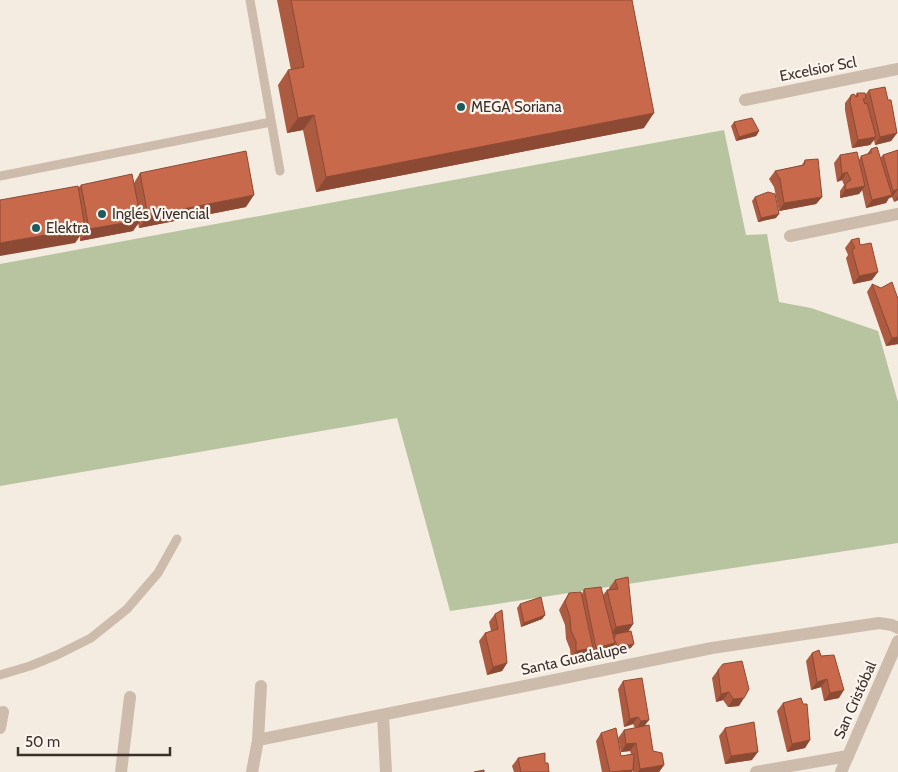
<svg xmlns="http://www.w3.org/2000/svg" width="898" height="772" font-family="Cabin,sans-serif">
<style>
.green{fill:#b8c4a0}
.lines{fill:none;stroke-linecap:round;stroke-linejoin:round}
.lane{stroke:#cdbbac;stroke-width:9}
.street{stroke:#cdbbac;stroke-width:12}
.wall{fill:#ac5a40}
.shaded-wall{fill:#8c4a34}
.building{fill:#c8694b;stroke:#8c4a34}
.poi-dot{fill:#1f5a5e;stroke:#fbf5ee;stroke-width:2}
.labels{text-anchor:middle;stroke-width:4.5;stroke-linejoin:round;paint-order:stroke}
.street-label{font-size:15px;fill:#3b302b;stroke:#fbf5ee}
.poi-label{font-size:15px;fill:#3b302b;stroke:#fbf5ee;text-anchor:start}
</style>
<rect width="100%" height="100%" fill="#f4ebe1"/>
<path class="green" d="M724,130L746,235L767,234L779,302L811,308L878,331L898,402V543L450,611L397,418L0,486V264Z"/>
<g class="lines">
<g class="lane">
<path d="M250,0L280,171"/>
<path d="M0,176L271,122"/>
<path d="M0,675L30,666L57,655L91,638L127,609L158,573L177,539"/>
</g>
<g class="street">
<path d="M745,100L898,69"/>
<path d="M790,236L898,214"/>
<path d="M383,715L386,772"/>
<path d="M0,728L3,712"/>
<path d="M258,740L712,648L879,623L892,625L898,628"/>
<path d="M121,772L130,697"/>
<path d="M252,772L258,740L261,686"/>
<path d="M756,772L848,756"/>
<path d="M841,772L898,641"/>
</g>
</g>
<g class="wall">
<path d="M277,0H632L644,128L316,192L303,130L287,133L278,85L288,70H291Z"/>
<path d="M869,90L888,100L897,133L891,141L875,145L874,140L870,145L852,148L845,110V103L851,95L855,96L857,93L865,95Z"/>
<path d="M734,122L759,131L756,136L736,141L731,126Z"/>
<path d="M871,149L880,158L883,155L898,150V200L894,202L892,197L889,198L886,203L866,208L862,190L859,194L840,198V191L844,185L842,180L837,182L834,163L840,155L859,160L861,156L867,154Z"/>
<path d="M805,160L822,197L816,204L779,211L774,187L769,179L775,171L802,165Z"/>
<path d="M140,173L246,207L139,228L138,223L133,231L80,241V236L75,243L78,188L81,185L134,183Z"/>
<path d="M755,197L776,218L758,222L752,201Z"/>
<path d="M851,240L872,280L853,284L846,258L848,255L845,248Z"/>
<path d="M872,284L898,299V344L886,346L867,292Z"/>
<path d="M615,580L633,624L628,631L631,648L615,651L613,646L609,651L591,656L590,653L588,656L571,659L570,649L566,639L565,625L559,610L564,601L569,593L582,594L584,589L603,595L607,590L609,589V588Z"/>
<path d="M520,604L545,615L542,619L521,627L517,608Z"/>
<path d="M495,614L507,663L502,671L487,675L479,641L485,633L491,631L489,622Z"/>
<path d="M812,653L839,698L824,701L821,687L811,690L806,661Z"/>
<path d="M718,670L739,706L728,707L723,700L716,702L712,678Z"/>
<path d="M623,681L645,726L653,751L664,765L659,772H633V770L632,772H602L596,741L601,733L621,756L631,754L630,751L621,752L618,738L624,730L635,728L633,724L624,727L618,689Z"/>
<path d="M783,703L810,740L805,748L787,752L777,711Z"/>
<path d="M725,728L752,760L725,764L719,736Z"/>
<path d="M518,758L545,763L549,772H514L512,766Z"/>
</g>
<g class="shaded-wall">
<path d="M654,113L644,128L316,192L326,177Z"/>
<path d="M314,115L303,130L287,133L298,118Z"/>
<path d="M759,131L756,136L736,141L739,137Z"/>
<path d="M897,133L891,141L875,145L880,137Z"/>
<path d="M876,137L870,145L852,148L858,140Z"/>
<path d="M847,172L842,180L837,182L842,174Z"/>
<path d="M865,186L859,194L840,198L845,190Z"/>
<path d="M898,189L892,197L889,198L886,203L866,208L872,200L890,195L893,191Z"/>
<path d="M254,195L246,207L139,228L148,216Z"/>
<path d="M898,196V200L894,202Z"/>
<path d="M822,197L816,204L779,211L784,203Z"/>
<path d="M779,214L776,218L758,222L761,218Z"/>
<path d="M141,220L133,231L80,241L89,229Z"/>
<path d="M85,228L75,243L0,256V243Z"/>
<path d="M878,272L872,280L853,284L859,276Z"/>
<path d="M898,337V344L886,346L892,338Z"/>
<path d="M545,615L542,619L521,627L524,623Z"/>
<path d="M633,624L628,632L610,635L616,627Z"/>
<path d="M615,643L609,651L591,656L596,648Z"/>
<path d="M634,644L631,648L615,651L618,647Z"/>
<path d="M593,648L588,656L571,659L576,651Z"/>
<path d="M507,663L502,671L487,675L493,667Z"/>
<path d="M827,679L821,687L811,690L817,682Z"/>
<path d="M844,690L839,698L824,701L830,693Z"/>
<path d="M729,692L723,700L716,702L721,694Z"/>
<path d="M744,698L739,706L728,707L733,699Z"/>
<path d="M638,717L633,724L624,727L630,719Z"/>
<path d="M649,720L643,728L636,729L641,721Z"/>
<path d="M810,740L805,748L787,752L792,744Z"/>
<path d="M636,743L630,751L621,752L626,744Z"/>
<path d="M758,752L752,760L725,764L731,756Z"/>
<path d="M664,765L659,772H638L640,769Z"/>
<path d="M633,770L632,772H615Z"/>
</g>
<g class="building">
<path d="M291,0H632L654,113L326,177L314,115L298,118L288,70L304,67Z"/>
<path d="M885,87L888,100H891L897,133L880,137L869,90Z"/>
<path d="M857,93H865L866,98L863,99L865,104L867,103L876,137L858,140L850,102L851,95L854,94L856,97L858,96Z"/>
<path d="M752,118L759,131L739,137L734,122Z"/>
<path d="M877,147L892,195L872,200L861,156L871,153V149Z"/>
<path d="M898,150V190V189L893,191L883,155Z"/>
<path d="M246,151L254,195L148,216L140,173Z"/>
<path d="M857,152L865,186L845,190L846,183L851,180L847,172L842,174L840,155Z"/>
<path d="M818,159L822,197L784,203L780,179L775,171L804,165L805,160Z"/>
<path d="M132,174L141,220L89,229L81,185Z"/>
<path d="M78,186L85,228L0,243V200Z"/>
<path d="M768,192L775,194L779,214L761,218L755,197Z"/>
<path d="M859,238L860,245L871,243L878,272L859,276L852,250L855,248L851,240Z"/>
<path d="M892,282L898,299V337L892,338L872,284L881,288Z"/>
<path d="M628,577L633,624L616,627L607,590L618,589L615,580Z"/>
<path d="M601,587L615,643L596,648L584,589Z"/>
<path d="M581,592L593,648L576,651V641L571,631L570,617L565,602L569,593Z"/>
<path d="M541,597L545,615L524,623L520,604Z"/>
<path d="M502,610L507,663L493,667L485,633L498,629L495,614Z"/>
<path d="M631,631L634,644L618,647L614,639L616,634Z"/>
<path d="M819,650L821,656L834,655L844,690L830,693L827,679L817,682L812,653Z"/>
<path d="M742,661L749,689L744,698L733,699L729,692L721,694L718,670L723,664Z"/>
<path d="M642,678L649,720L641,721L638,717L630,719L623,681Z"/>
<path d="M801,698L803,704H807L810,740L792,744L783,703Z"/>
<path d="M754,722L758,752L731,756L725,728Z"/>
<path d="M649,725L653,751L662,753L664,765L640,769L636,743L626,744L624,730Z"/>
<path d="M616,728L621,756L634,754L633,770L610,772L601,733Z"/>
<path d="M545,753V763H548L549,772H521L518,758Z"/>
<path d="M484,770V772H474Z"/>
</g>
<g class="poi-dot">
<circle cx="461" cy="107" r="5"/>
<circle cx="102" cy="214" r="5"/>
<circle cx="36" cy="228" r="5"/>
</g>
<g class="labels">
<g class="street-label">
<text transform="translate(818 69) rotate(-11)" y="5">Excelsior Scl</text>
<text transform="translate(574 659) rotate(-12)" y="5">Santa Guadalupe</text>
<text transform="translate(855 700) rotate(-66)" y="5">San Cristóbal</text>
</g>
<g class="poi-label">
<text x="471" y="112">MEGA Soriana</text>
<text x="112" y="219">Inglés Vivencial</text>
<text x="46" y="233">Elektra</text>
</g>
</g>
<path d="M18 747v8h152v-8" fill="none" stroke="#3b302b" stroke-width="2.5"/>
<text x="25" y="747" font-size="15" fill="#3b302b" stroke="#fbf5ee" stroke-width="4" paint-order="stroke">50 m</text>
</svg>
